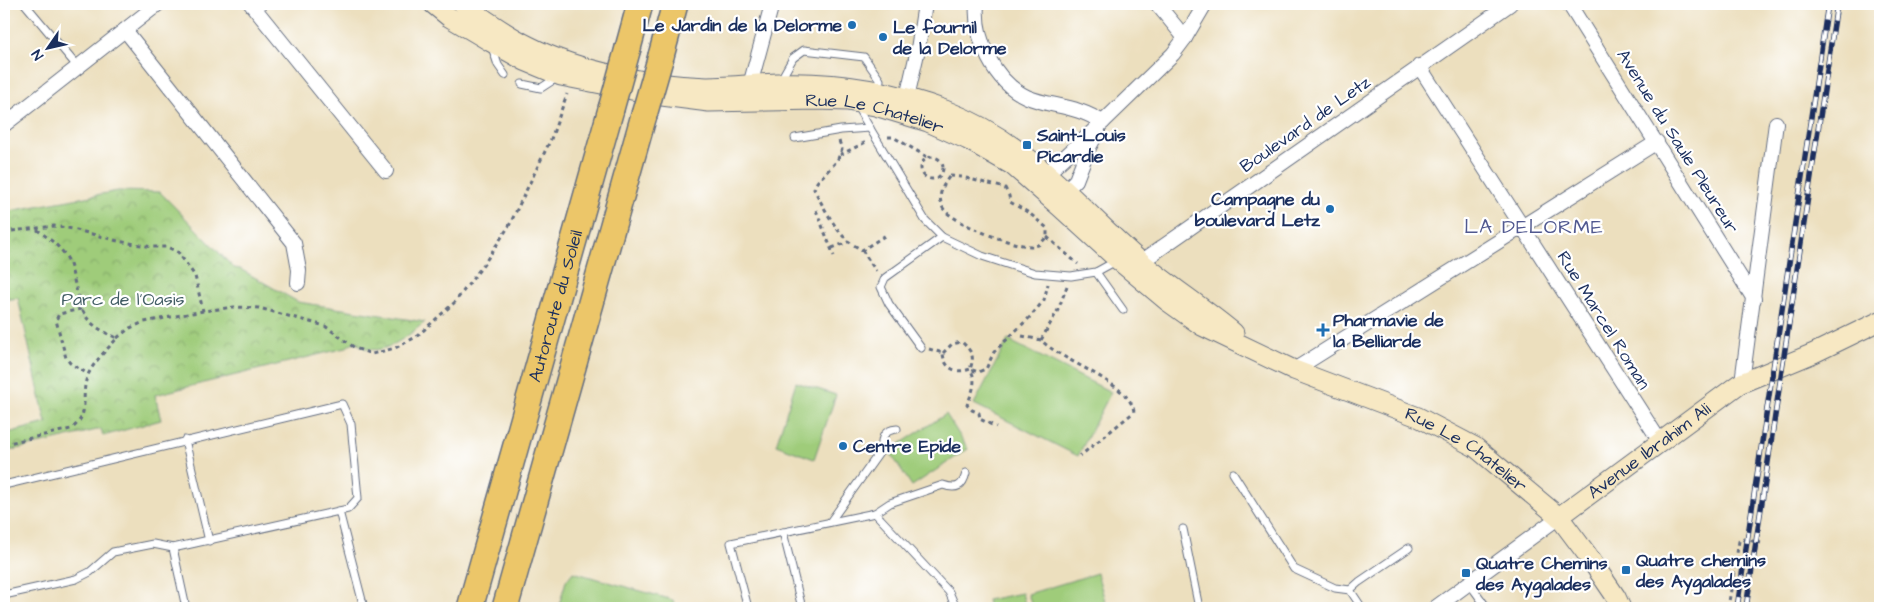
<svg xmlns="http://www.w3.org/2000/svg" width="1884" height="612" font-family="'Architects Daughter',sans-serif">
<style>
.grass{fill:#9fcc7a;stroke:#5d7e6c}
.park{fill:url(#park-crowns);stroke:#5d7e6c}
.lines{fill:none;stroke-linecap:round;stroke-linejoin:round}
.lane-casing{stroke:#646d80;stroke-width:9}
.street-casing{stroke:#646d80;stroke-width:16}
.secondary-casing{stroke:#646d80;stroke-width:21}
.highway-casing{stroke:#646d80;stroke-width:28}
.path{stroke:#646d80;stroke-width:3;stroke-dasharray:4 4;stroke-linecap:butt}
.lane{stroke:#fff;stroke-width:7}
.street{stroke:#fff;stroke-width:14}
.secondary{stroke:#f7e8c3;stroke-width:19}
.highway{stroke:#ecc669;stroke-width:25}
.rail-casing{stroke:#1b2f5e;stroke-width:5.5}
.rail{stroke:#fff;stroke-width:4;stroke-dasharray:11;stroke-linecap:butt}
.highway-bridge-casing{stroke:#646d80;stroke-width:28;stroke-linecap:butt}
.highway-bridge{stroke:#ecc669;stroke-width:25}
.poi-dot{fill:#1f6fb2;stroke:#fff;stroke-width:2}
.labels{text-anchor:middle;stroke-width:4.5;stroke-linejoin:round;paint-order:stroke}
.poi-label{font-size:18px;font-weight:bold;fill:#1b2f5e;stroke:#fff;text-anchor:start}
.street-label{font-size:18px;fill:#1b2f5e;stroke:#fff}
.park-label{font-size:18px;fill:#435e66;stroke:#fff}
.quarter-label{font-size:20px;letter-spacing:1px;fill:#515990;stroke:#fff}
</style>
<defs>
<pattern id="park-crowns" width="20" height="18" patternUnits="userSpaceOnUse" patternTransform="scale(1.25)"><rect width="20" height="18" fill="#9fcc7a"/><path d="M2 6a3 3 0 1 1 6 0M12 15a3 3 0 1 1 6 0" fill="none" stroke="#81a667"/></pattern>
</defs>
<rect width="100%" height="100%" fill="#fff"/>
<filter id="ink" filterUnits="userSpaceOnUse"><feTurbulence type="fractalNoise" baseFrequency=".02" numOctaves="2"/><feDisplacementMap in="SourceGraphic" scale="10" xChannelSelector="R" yChannelSelector="G"/><feConvolveMatrix kernelMatrix="1 2 1 2 8 2 1 2 1" color-interpolation-filters="sRGB"/></filter>
<filter id="wash" filterUnits="userSpaceOnUse"><feTurbulence type="fractalNoise" baseFrequency=".0096" numOctaves="4" result="noise"/><feDisplacementMap in="SourceGraphic" scale="20" xChannelSelector="R" yChannelSelector="G"/><feGaussianBlur stdDeviation="1.12" result="paint"/><feColorMatrix in="noise" values="0 0 0 0 0 0 0 0 0 0 0 0 0 0 0 0 0 1.4 0 .05"/><feComposite in="paint" operator="in"/></filter>
<g filter="url(#wash)">
<rect width="100%" height="100%" fill="#ecdfbe"/>
<g class="grass">
<path d="M1008,340L1111,392L1078,456L974,404Z"/>
<path d="M796,382L836,395L814,459L776,445Z"/>
<path d="M946,414L968,449L912,486L889,451Z"/>
<path d="M573,572L673,600L676,608H558L566,581Z"/>
<path d="M1097,573L1107,608H1033L1028,594Z"/>
<path d="M1022,593L1026,608H989L987,600Z"/>
</g>
<path class="park" d="M118,191L160,192L234,268L240,269L298,302L425,322C410,334 385,356 365,348C361,346 358,344 354,342L345,348L155,395L161,420L103,436L101,429L4,452V434L46,423L18,298L4,300V212Z"/>
</g>
<g filter="url(#ink)">
<g class="lines">
<defs>
<g id="lane">
<path d="M25,4L77,66"/>
<path d="M492,47L498,65L505,75"/>
<path d="M780,81L793,58L804,50L864,57L880,80L878,91"/>
<path d="M522,84L541,88L558,77"/>
<path d="M856,105L925,220L942,237L982,256L1035,273L1071,276L1096,272L1116,261"/>
<path d="M795,138L841,130L870,128"/>
<path d="M1096,272L1123,310"/>
<path d="M921,348L889,304L881,287L885,278L942,237"/>
<path d="M185,440L209,541"/>
<path d="M1233,473L1294,569L1335,588L1350,590L1362,608"/>
<path d="M4,485L342,404L351,424L358,498L348,509L173,548L153,544L113,552L90,572L76,579L4,595"/>
<path d="M339,511L364,608"/>
<path d="M875,513L949,592L956,608"/>
<path d="M830,522L882,449C881,437 884,430 897,429"/>
<path d="M1183,529L1199,608"/>
<path d="M783,532L802,608"/>
<path d="M173,548L186,608"/>
<path d="M1469,583L1485,605L1490,608"/>
<path d="M1350,590L1359,582L1409,548"/>
<path d="M748,608L731,543L875,513L890,503L943,485C957,490 963,486 966,473"/>
</g>
<g id="street">
<path d="M251,4L386,171"/>
<path d="M977,4C974,39 994,82 1027,97C1043,104 1062,105 1079,111C1087,113 1095,118 1103,122"/>
<path d="M1157,4L1185,38"/>
<path d="M1569,4L1754,299"/>
<path d="M125,30L294,243L299,270L298,283"/>
<path d="M1419,66L1661,443"/>
<path d="M750,85L772,4"/>
<path d="M905,106L918,49L925,4"/>
<path d="M4,125L158,4"/>
<path d="M1041,179L1103,122L1173,54L1185,38L1205,4"/>
<path d="M1060,196L1076,180L1088,149L1098,131"/>
<path d="M1133,261L1141,262L1510,4"/>
<path d="M1294,370L1657,142"/>
<path d="M1742,382L1776,123"/>
<path d="M1435,608L1559,517"/>
</g>
<g id="secondary">
<path id="s1" d="M433,4L449,17L491,42L525,61L561,76L662,96L709,102L817,100L847,101L875,106L928,122L968,140L1012,165L1060,207L1118,260L1167,301L1202,326L1294,370L1418,417L1475,447L1559,517L1586,553L1616,597L1621,608"/>
<path d="M463,4C484,19 505,34 529,46C580,72 650,85 707,87C730,87 754,84 777,83C834,81 891,90 945,110C1029,142 1075,204 1140,261C1170,286 1204,308 1234,333"/>
<path id="s2" d="M1559,517L1739,384L1814,353L1880,321"/>
</g>
<g id="highway">
<path d="M628,48L640,4"/>
<path d="M661,56L675,4"/>
<path id="s3" d="M470,608L611,109"/>
<path d="M505,608L644,115"/>
</g>
</defs>
<use href="#lane" class="lane-casing"/>
<use href="#street" class="street-casing"/>
<use href="#secondary" class="secondary-casing"/>
<use href="#highway" class="highway-casing"/>
<g class="path">
<path d="M888,137H893L929,158"/>
<path d="M839,141L842,149L837,161L817,182L814,189C821,203 836,231 848,241C852,244 857,247 862,250L886,235"/>
<path d="M840,155L866,142"/>
<circle cx="932" cy="168" r="11"/>
<path d="M950,176L962,177L1005,188L1009,196L1010,202L1029,213L1047,228V237C1044,239 1041,244 1038,245C1024,252 950,222 943,208C937,197 942,185 950,176Z"/>
<path d="M816,210L834,256"/>
<path d="M4,232L54,226L73,229L118,241L152,247H167L178,252L195,276L203,311"/>
<path d="M1047,237L1078,264"/>
<path d="M832,248L848,242"/>
<path d="M862,250L876,271"/>
<path d="M1067,286L1058,310L1041,340C1062,362 1131,383 1134,412L1080,456"/>
<path d="M81,309L59,314L56,320L66,358L70,363L88,374"/>
<path d="M1022,336L1041,340"/>
<path d="M117,338L130,328L144,322L203,311L234,307L259,308L325,326L355,348L372,354L395,348L416,337L455,302L484,264L509,226L551,139L567,94"/>
<path d="M929,349L943,353C944,369 957,374 970,369C978,382 972,392 967,405L972,410L979,413L980,419L996,427"/>
<path d="M943,353L952,344L962,342C972,352 975,356 970,369L978,372L986,369L994,352L1031,316L1044,300L1048,284"/>
<path d="M4,377L8,384"/>
<path d="M4,444L71,429C92,414 79,395 88,375C94,361 108,349 117,338C83,323 82,314 74,280C72,273 71,264 67,258C60,246 47,237 36,229"/>
<path d="M1728,608L1739,541L1743,539L1761,543"/>
</g>
<use href="#lane" class="lane"/>
<use href="#street" class="street"/>
<use href="#secondary" class="secondary"/>
<use href="#highway" class="highway"/>
<defs>
<g id="rail">
<path d="M1737,608L1828,4"/>
<path d="M1746,608L1837,4"/>
</g>
</defs>
<use href="#rail" class="rail-casing"/>
<use href="#rail" class="rail"/>
<defs>
<g id="highway-bridge">
<path d="M611,109L628,48"/>
<path d="M644,115L661,56"/>
</g>
</defs>
<use href="#highway-bridge" class="highway-bridge-casing"/>
<use href="#highway-bridge" class="highway-bridge"/>
</g>
</g>
<g class="poi-dot">
<circle cx="852" cy="25" r="5"/>
<circle cx="883" cy="37" r="5"/>
<rect x="1022" y="140" width="10" height="10" rx="2.5"/>
<circle cx="1330" cy="209" r="5"/>
<path d="M1320.5 322.5h5v5h5v5h-5v5h-5v-5h-5v-5h5z"/>
<circle cx="843" cy="446" r="5"/>
<rect x="1621" y="565" width="10" height="10" rx="2.5"/>
<rect x="1461" y="568" width="10" height="10" rx="2.5"/>
</g>
<g class="labels">
<g class="poi-label">
<text x="842" y="31" text-anchor="end">Le Jardin de la Delorme</text>
<text x="893" y="33">Le fournil<tspan x="893" dy="21">de la Delorme</tspan></text>
<text x="1037" y="141">Saint-Louis<tspan x="1037" dy="21">Picardie</tspan></text>
<text x="1320" y="205" text-anchor="end">Campagne du<tspan x="1320" dy="21">boulevard Letz</tspan></text>
<text x="1333" y="326">Pharmavie de<tspan x="1333" dy="21">la Belliarde</tspan></text>
<text x="853" y="452">Centre Epide</text>
<text x="1636" y="566">Quatre chemins<tspan x="1636" dy="21">des Aygalades</tspan></text>
<text x="1476" y="569">Quatre Chemins<tspan x="1476" dy="21">des Aygalades</tspan></text>
</g>
<g class="street-label">
<text dy="6" stroke="none"><textPath href="#s1" startOffset="465">Rue Le Chatelier</textPath></text>
<text transform="translate(1305 124) rotate(-35)" y="6">Boulevard de Letz</text>
<text transform="translate(1678 141) rotate(58)" y="6">Avenue du Saule Pleureur</text>
<text dy="6" stroke="none"><textPath href="#s3" startOffset="314">Autoroute du Soleil</textPath></text>
<text transform="translate(1604 320) rotate(58)" y="6">Rue Marcel Roman</text>
<text dy="6" stroke="none"><textPath href="#s2" startOffset="112">Avenue Ibrahim Ali</textPath></text>
<text dy="6" stroke="none"><textPath href="#s1" startOffset="1156">Rue Le Chatelier</textPath></text>
</g>
<g class="park-label">
<text x="123" y="305">Parc de l'Oasis</text>
</g>
<g class="quarter-label">
<text x="1534" y="233">LA DELORME</text>
</g>
</g>
<rect width="1884" height="612" fill="none" stroke="#fff" stroke-width="20"/>
<g transform="translate(48 48) rotate(236)" stroke="#ffffff" stroke-width="4" paint-order="stroke">
<path d="M0-4L9 19L0 12L-9 19Z" fill="#1b2f5e"/>
<text y="-8" font-size="14" font-weight="bold" text-anchor="middle" fill="#1b2f5e">N</text>
</g>
</svg>
